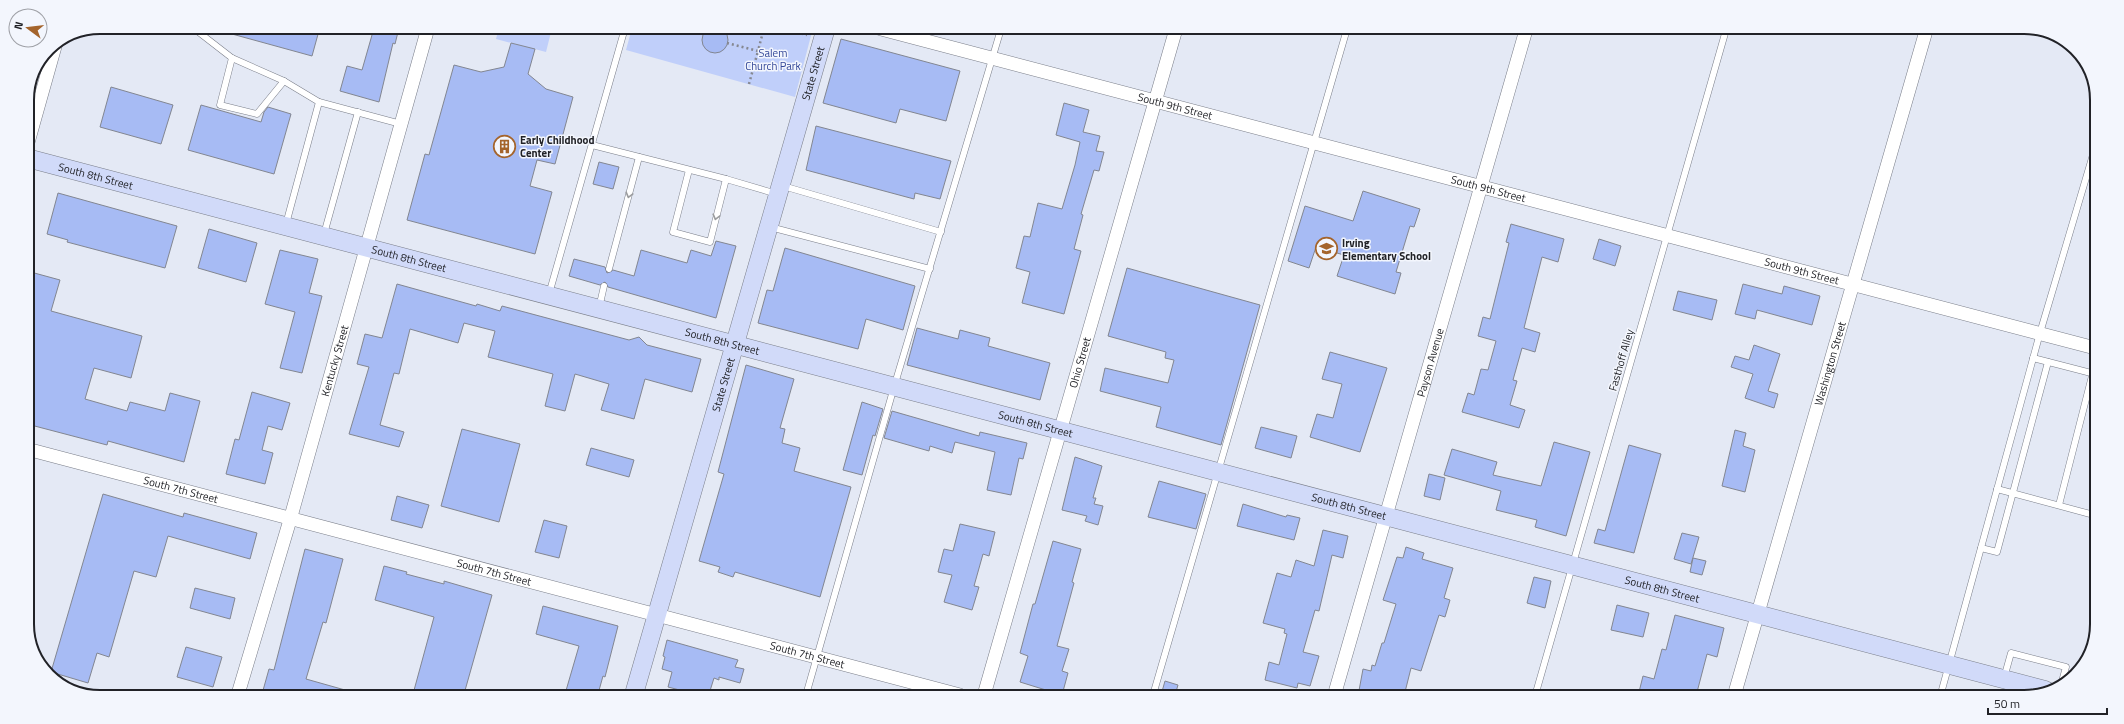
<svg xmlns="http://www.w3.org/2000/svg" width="2124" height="724" font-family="'Titillium Web',sans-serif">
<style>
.green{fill:#c0cffa}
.building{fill:#a7bbf4;stroke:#828691}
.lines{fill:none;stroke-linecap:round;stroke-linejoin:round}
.lane-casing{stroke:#7a7e89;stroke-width:7}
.street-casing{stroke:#7a7e89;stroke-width:14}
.secondary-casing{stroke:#7a7e89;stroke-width:19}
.path{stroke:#858891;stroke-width:2.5;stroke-dasharray:2 3;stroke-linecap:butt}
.lane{stroke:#fff;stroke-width:6}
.street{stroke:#fff;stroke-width:13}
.secondary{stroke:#d1daf9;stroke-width:18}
.oneway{stroke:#9b9c9e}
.labels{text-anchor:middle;stroke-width:3;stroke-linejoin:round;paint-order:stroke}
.park-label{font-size:11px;fill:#324697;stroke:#f3f6fd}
.street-label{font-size:11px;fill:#212227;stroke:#f3f6fd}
.poi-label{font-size:11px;font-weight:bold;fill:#212227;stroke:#f3f6fd;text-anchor:start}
.rim{fill:none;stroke:#212227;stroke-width:2}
</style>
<rect width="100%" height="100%" fill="#e4e9f5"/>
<g class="green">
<path d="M499,28H552L546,52L496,39Z"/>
<path d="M632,28H813L795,97L626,50Z"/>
</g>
<g class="building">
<path d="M221,27H320L312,56L221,31Z"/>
<circle cx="715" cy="40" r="13"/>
<path d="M374,28H399L395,44L393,43L379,102L340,91L347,66L362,70Z"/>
<path d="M841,39L960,71L946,121L900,109L896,123L823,103Z"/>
<path d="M511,43L535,49L528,74L546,89L573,97L555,164L537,160L530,186L552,192L535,254L407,220L425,154L429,155L454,65L481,72L504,67Z"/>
<path d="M111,87L173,105L161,144L100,127Z"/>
<path d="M1064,103L1089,110L1083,132L1100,136L1096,151L1104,152L1099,171L1094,170L1081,214L1083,215L1074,249L1081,251L1064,314L1022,303L1030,272L1016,268L1024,236L1030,237L1038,203L1062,209L1075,165L1080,142L1056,135Z"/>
<path d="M201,105L261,122L264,112L268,107L291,114L274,174L188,150Z"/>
<path d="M816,126L951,161L940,199L915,193L914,199L806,170Z"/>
<path d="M599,162L619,167L613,189L593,184Z"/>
<path d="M1363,191L1420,209L1414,227L1410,226L1396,272L1401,273L1395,294L1337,276L1344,255L1316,247L1309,268L1288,261L1305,206L1353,221Z"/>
<path d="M58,193L177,226L165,268L67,242L68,240L47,234Z"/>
<path d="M1511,224L1564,239L1558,262L1542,257L1524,328L1540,333L1535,352L1522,348L1513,380L1517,381L1510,405L1525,410L1519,428L1462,412L1468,393L1474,395L1481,369L1488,370L1496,341L1478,336L1483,317L1490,319L1509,243L1506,242Z"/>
<path d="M209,229L257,243L246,282L198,268Z"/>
<path d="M1599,239L1621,246L1615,266L1593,259Z"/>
<path d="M716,241L736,246L716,318L608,287L605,282L600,285L569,276L574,259L605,267L607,273L613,270L634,276L641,250L687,263L691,250L711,256Z"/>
<path d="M785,248L915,286L903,330L866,319L858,349L758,323L767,290L773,291Z"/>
<path d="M280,250L318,259L309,293L322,296L302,373L280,368L295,312L265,304Z"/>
<path d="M1127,268L1260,305L1221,445L1156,427L1161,407L1100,391L1105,368L1168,383L1174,360L1165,358L1166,352L1108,336Z"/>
<path d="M27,271L60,280L51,311L142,336L131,378L94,368L85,399L127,411L130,402L165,411L170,393L200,401L184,462L108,441L107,445L27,424Z"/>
<path d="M397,284L476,306L477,304L500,311L502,306L629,340L639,337L647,345L701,359L692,392L645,379L634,419L601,410L609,384L575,374L565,411L545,406L553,374L488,357L495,331L464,323L458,343L410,329L399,374L394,373L380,425L404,432L399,447L349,434L369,367L357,364L365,334L382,338Z"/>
<path d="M1743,284L1782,294L1784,286L1820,296L1812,325L1757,310L1755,319L1735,314Z"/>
<path d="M1678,291L1717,300L1712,320L1673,310Z"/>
<path d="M917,328L958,339L960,330L990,338L988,346L1050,363L1040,400L907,365Z"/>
<path d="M1754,345L1780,354L1768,391L1778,394L1774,408L1745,398L1753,374L1731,367L1735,356L1749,360Z"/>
<path d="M1330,352L1387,368L1360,452L1310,437L1317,414L1333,418L1342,384L1322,379Z"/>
<path d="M746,365L794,379L780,428L785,429L782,443L800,448L794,471L851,487L820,597L735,572L733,577L718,572L720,567L699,561L724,474L718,472Z"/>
<path d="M252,392L290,403L282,430L268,426L262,450L273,453L265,484L226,474L235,439L239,440Z"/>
<path d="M862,402L883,409L875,436L873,435L862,475L843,470Z"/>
<path d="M892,411L979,436L980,432L1027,443L1023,459L1019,458L1011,495L987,490L995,452L955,442L952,453L930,446L929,451L884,438Z"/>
<path d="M1261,427L1297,436L1291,458L1255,448Z"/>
<path d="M462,429L520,444L499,522L441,506Z"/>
<path d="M1735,430L1746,433L1743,446L1755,450L1745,492L1722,486Z"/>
<path d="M1554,442L1590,452L1566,536L1535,527L1537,520L1496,510L1501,491L1444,475L1452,449L1497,462L1493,475L1541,486Z"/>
<path d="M1629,445L1661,454L1634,553L1594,543L1598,529L1605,531Z"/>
<path d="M591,448L634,460L629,477L586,465Z"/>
<path d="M1075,457L1102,466L1093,498H1096L1094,504L1103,506L1098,525L1085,521L1087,516L1062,510Z"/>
<path d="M1429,474L1445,478L1440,500L1424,496Z"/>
<path d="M1159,481L1206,494L1196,529L1148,517Z"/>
<path d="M103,494L183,517L184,513L257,533L250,559L168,536L156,577L134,571L109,657L97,653L88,683L51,672Z"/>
<path d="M397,496L429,505L422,528L391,520Z"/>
<path d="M1243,504L1286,517L1287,515L1300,518L1294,540L1237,526Z"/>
<path d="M544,520L567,526L559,558L535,552Z"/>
<path d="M960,524L995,532L989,556L983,554L974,586L979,587L972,610L944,602L952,575L938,572L944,549L953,551Z"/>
<path d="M1323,530L1348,536L1343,558L1332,555L1319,611L1315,610L1303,652L1319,656L1310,686L1298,683L1297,688L1265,680L1269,662L1279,665L1287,634L1284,633L1285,629L1263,623L1277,573L1291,577L1296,560L1314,566Z"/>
<path d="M1682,533L1699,537L1691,564L1674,559Z"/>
<path d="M1053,541L1081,549L1072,582L1074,583L1057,646L1069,649L1062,671L1068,673L1062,695L1020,682L1028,656L1020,653L1033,604H1035Z"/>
<path d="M1406,547L1424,553L1422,559L1453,568L1444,598L1450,600L1445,617L1439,615L1421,671L1411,668L1404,696H1358L1363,669L1371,671L1372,665L1375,666L1382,643H1384L1396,604L1383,600L1397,557L1403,558Z"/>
<path d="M305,549L343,559L326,623L323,622L306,679L345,690L344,694H262L269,669L274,670Z"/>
<path d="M1693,558L1706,561L1702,575L1690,572Z"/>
<path d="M384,566L407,572L406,574L444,584V581L492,595L464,694H413L434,617L375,600Z"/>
<path d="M1534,577L1551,581L1545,608L1527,603Z"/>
<path d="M195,588L235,598L230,619L190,608Z"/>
<path d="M1617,605L1649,613L1643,637L1611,630Z"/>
<path d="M543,606L618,626L605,677L603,676L598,694H565L579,646L536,634Z"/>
<path d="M1675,615L1724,628L1717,657L1707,654L1696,696H1638L1643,676L1654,679L1662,649L1666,650Z"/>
<path d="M667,640L738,660L735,667L744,669L740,683L719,677V680L714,678L709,694H695L668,687L672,672L662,669L665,657L663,656Z"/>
<path d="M186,647L222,657L213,687L177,677Z"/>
<path d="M1165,681L1178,685L1175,695H1161Z"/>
</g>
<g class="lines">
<defs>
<g id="lane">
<path d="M192,27L232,58L284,81L319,102L286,224"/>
<path d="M232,58L220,105L257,114L284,81"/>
<path d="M319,102L401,124"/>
<path d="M27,105L38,108"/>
<path d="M592,145L726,179L777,194"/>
<path d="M689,170L673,232L710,242L726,179"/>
<path d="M783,186L941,232"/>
<path d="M770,227L930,269"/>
<path d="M324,234L358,112"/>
<path d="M609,269L639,157"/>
<path d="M549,294L625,28"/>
<path d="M599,308L604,286"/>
<path d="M2033,358L2095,374"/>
<path d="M1997,489L2094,515"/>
<path d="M2059,505L2095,364"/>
<path d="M1981,548L1997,552L2048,362"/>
<path d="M2004,678L2011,653L2066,667L2061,685"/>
<path d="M806,695L894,387L1001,29"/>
<path d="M1153,695L1347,29"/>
<path d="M1535,696L1726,30"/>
<path d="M1940,697L2040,333L2097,141"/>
</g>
<g id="street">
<path id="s1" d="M881,29L2095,348"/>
<path d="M27,146L56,43"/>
<path id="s2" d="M27,449L960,695"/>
<path id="s3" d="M238,694L290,520L428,28"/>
<path id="s4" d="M984,695L1176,29"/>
<path id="s5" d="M1334,696L1526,30"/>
<path id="s6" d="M1734,696L1926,31"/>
</g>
<g id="secondary">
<path id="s7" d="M27,158L2045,690"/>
<path id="s8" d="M634,694L826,28"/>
</g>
</defs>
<use href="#lane" class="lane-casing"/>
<use href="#street" class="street-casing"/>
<use href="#secondary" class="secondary-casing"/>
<g class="path">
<path d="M782,28L807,35"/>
<path d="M727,43L758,51L764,28"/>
<path d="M749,84L758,51L771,54"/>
</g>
<use href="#lane" class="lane"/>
<use href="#street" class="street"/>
<use href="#secondary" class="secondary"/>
</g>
<defs><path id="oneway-chevron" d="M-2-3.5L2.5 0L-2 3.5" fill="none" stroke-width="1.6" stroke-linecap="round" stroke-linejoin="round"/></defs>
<g class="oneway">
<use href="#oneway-chevron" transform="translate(629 195) rotate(105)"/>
<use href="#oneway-chevron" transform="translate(716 217) rotate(105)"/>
</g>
<defs>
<symbol id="building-ring" viewBox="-11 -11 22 22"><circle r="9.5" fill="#f3f6fd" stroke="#a4642c" stroke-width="1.5"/><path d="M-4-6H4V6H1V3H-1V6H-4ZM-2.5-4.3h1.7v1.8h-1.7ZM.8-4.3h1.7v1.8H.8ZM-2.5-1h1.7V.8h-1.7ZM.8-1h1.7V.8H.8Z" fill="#a4642c"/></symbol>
<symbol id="school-ring" viewBox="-11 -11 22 22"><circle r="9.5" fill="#f3f6fd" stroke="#a4642c" stroke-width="1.5"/><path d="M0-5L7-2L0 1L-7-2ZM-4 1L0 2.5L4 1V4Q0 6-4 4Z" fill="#a4642c"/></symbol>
</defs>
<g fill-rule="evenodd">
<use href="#building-ring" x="492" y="134" width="25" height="25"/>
<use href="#school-ring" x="1314" y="236" width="25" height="25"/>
</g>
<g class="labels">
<g class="park-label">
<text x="773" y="57">Salem<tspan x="773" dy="13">Church Park</tspan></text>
</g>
<g class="street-label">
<text dy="4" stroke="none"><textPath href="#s8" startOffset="646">State Street</textPath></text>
<text dy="4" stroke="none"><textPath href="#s1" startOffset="304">South 9th Street</textPath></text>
<text dy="4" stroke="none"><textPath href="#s7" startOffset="71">South 8th Street</textPath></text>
<text dy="4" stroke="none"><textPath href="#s1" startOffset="628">South 9th Street</textPath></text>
<text dy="4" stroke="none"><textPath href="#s7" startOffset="395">South 8th Street</textPath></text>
<text dy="4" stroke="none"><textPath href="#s1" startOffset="952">South 9th Street</textPath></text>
<text dy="4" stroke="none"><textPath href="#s7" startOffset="719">South 8th Street</textPath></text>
<text transform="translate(1621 360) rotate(-74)" y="4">Fasthoff Alley</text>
<text dy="4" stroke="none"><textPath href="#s3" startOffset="347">Kentucky Street</textPath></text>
<text dy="4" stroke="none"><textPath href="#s4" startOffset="346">Ohio Street</textPath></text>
<text dy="4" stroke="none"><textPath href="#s5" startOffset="347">Payson Avenue</textPath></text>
<text dy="4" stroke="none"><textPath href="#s6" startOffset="346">Washington Street</textPath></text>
<text dy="4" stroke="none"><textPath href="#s8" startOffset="322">State Street</textPath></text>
<text dy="4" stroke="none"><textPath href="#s7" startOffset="1043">South 8th Street</textPath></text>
<text dy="4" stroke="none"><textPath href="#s2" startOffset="159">South 7th Street</textPath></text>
<text dy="4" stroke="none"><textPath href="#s7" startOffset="1367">South 8th Street</textPath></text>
<text dy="4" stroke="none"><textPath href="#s2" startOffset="483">South 7th Street</textPath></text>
<text dy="4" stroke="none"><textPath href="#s7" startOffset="1691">South 8th Street</textPath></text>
<text dy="4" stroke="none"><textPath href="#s2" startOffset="807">South 7th Street</textPath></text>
</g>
<g class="poi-label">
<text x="520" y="144">Early Childhood<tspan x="520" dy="13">Center</tspan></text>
<text x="1342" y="247">Irving<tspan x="1342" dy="13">Elementary School</tspan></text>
</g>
</g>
<path d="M0 0H2124V724H0ZM100 34H2024A66 66 0 0 1 2090 100V624A66 66 0 0 1 2024 690H100A66 66 0 0 1 34 624V100A66 66 0 0 1 100 34Z" fill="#f3f6fd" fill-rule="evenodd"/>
<path class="rim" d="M100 34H2024A66 66 0 0 1 2090 100V624A66 66 0 0 1 2024 690H100A66 66 0 0 1 34 624V100A66 66 0 0 1 100 34Z"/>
<g transform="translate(28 28) rotate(285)"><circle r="19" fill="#f3f6fd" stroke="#9fa1a7"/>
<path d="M0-3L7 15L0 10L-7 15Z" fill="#a4642c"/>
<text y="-6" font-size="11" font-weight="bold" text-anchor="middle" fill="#212227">N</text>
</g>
<path d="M1988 708v6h119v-6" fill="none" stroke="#212227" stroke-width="2"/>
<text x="1994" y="708" font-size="12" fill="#212227" stroke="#f3f6fd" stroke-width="3" paint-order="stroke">50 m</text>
</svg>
